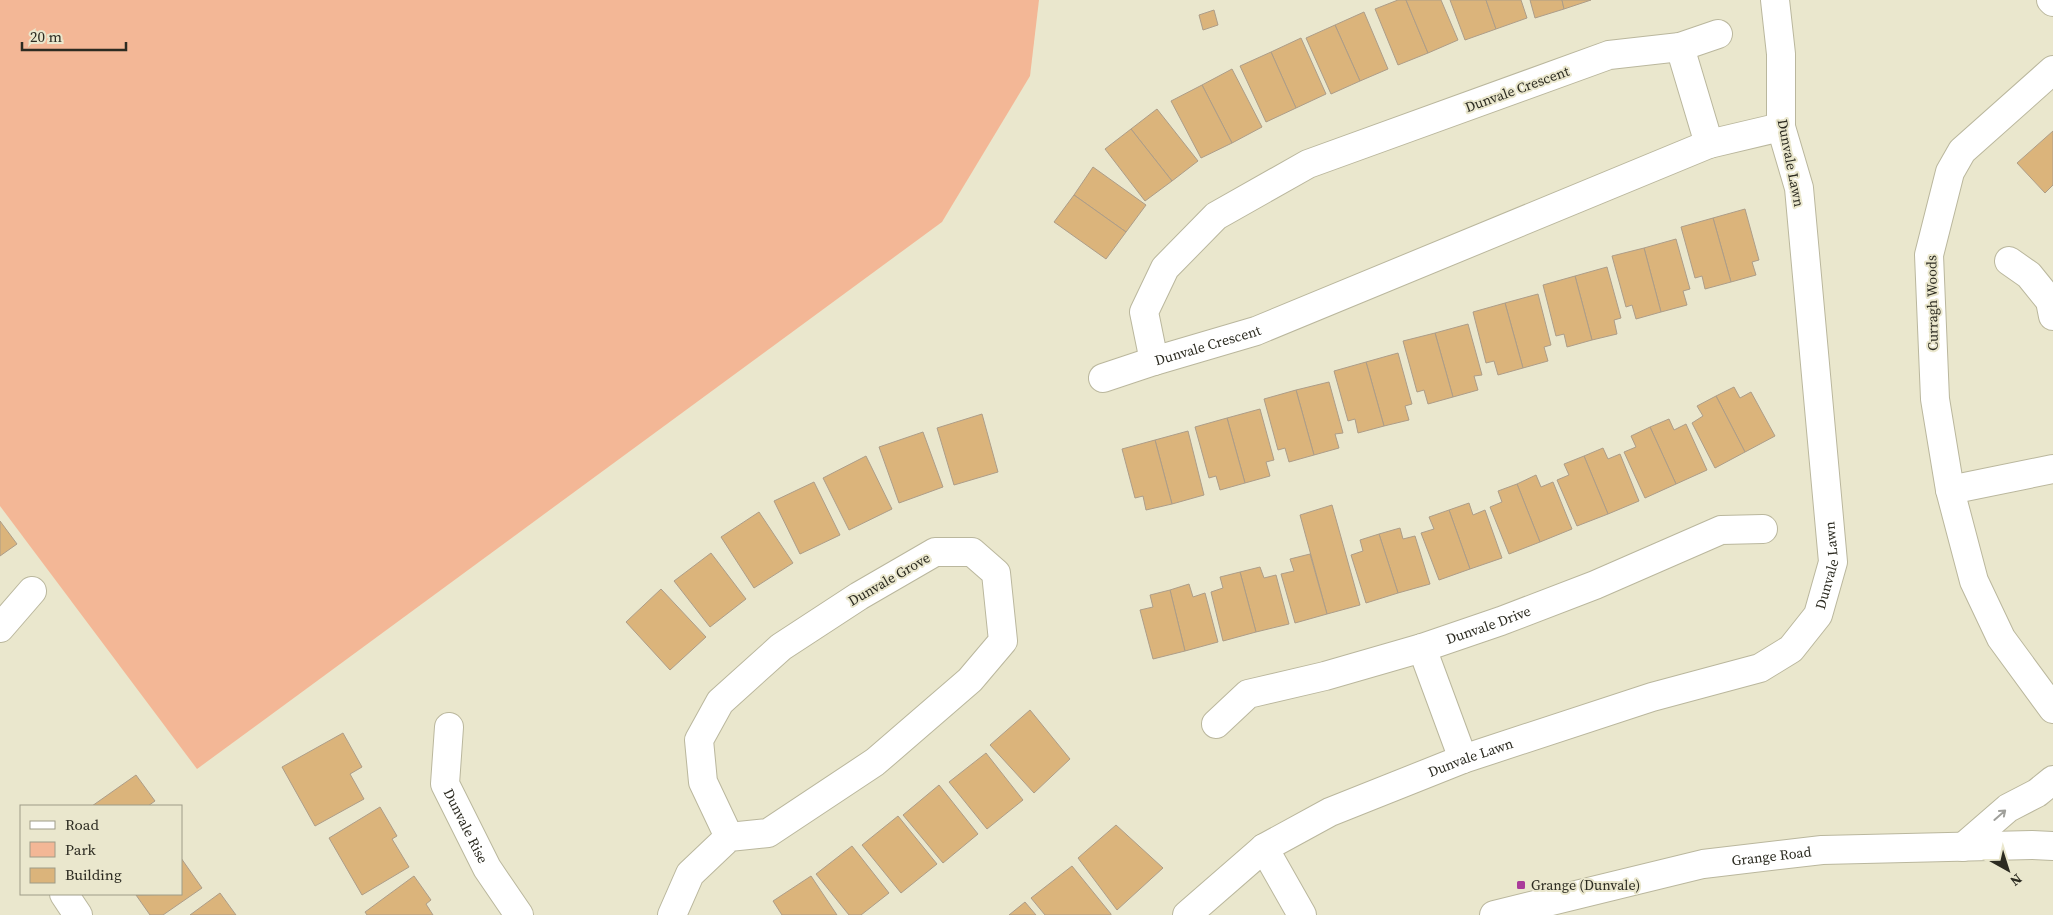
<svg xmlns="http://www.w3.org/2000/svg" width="2053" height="915" font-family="'Source Serif 4',serif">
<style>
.green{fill:#f3b796}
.building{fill:#dbb47b;stroke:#ad9d88}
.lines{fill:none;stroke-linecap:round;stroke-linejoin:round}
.minor-casing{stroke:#bab79d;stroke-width:30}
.secondary-casing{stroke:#bab79d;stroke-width:30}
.minor{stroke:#fff;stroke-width:28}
.secondary{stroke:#fff;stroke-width:28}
.oneway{stroke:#a0a09b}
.poi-dot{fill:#aa3c9a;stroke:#eae7cd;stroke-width:2}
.labels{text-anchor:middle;stroke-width:4;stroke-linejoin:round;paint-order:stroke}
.street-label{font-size:14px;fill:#2c2b21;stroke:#eae7cd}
.poi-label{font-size:14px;fill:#2c2b21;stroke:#eae7cd;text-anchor:start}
</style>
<rect width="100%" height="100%" fill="#eae7cd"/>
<path class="green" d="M0,0H1039L1030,76L942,222L197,769L0,506Z"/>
<g class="building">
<path d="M1398,0H1406L1428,53L1398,65L1375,9Z"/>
<path d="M1406,0H1441L1458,40L1428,53Z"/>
<path d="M1450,0H1486L1496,29L1465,40Z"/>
<path d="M1486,0H1521L1527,18L1496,29Z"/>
<path d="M1530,0H1562L1564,9L1535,18Z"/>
<path d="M1562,0H1591L1564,9Z"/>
<path d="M1214,10L1218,25L1203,30L1199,15Z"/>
<path d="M1364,12L1388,69L1360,81L1335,25Z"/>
<path d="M1335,25L1360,81L1331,94L1306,38Z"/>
<path d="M1301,38L1326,94L1296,108L1271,52Z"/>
<path d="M1271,52L1296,108L1266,122L1240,66Z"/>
<path d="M1232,69L1262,127L1232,143L1202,85Z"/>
<path d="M1202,85L1232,143L1201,158L1171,101Z"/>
<path d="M1157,109L1198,161L1172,181L1131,129Z"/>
<path d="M1131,129L1172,181L1145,201L1105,149Z"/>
<path d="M2053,131V185L2045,193L2017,163Z"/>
<path d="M1093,167L1146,205L1126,232L1074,195Z"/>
<path d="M1074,195L1126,232L1106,259L1054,222Z"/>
<path d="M1745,209L1759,260L1752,262L1756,275L1731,282L1713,218Z"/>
<path d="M1713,218L1731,282L1705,289L1702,276L1695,278L1681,227Z"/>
<path d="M1676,239L1690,289L1683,291L1687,305L1661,312L1644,248Z"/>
<path d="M1644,248L1661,312L1636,319L1632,305L1626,307L1612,256Z"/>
<path d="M1607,267L1621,318L1614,320L1617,334L1592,340L1575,276Z"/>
<path d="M1575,276L1592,340L1567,347L1564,334L1556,336L1543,285Z"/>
<path d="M1538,294L1551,345L1544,347L1548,361L1523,368L1505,303Z"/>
<path d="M1505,303L1523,368L1498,375L1494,361L1486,363L1473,312Z"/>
<path d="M1468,324L1482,375L1474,376L1478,390L1453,397L1435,333Z"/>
<path d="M1435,333L1453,397L1428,404L1424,390L1417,392L1403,341Z"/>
<path d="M1398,353L1412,404L1405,406L1409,420L1384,426L1366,362Z"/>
<path d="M1366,362L1384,426L1358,433L1355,419L1348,421L1334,371Z"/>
<path d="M1329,382L1343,433L1335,434L1339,448L1314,455L1296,390Z"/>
<path d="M1734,387L1740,398L1751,392L1775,436L1745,452L1716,396Z"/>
<path d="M1296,390L1314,455L1289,462L1285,448L1278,450L1264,399Z"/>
<path d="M1716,396L1745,452L1715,468L1692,423L1703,416L1697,406Z"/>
<path d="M1260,409L1274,460L1266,462L1270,476L1245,483L1227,418Z"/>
<path d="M982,414L998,472L954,485L937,428Z"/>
<path d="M1227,418L1245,483L1220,490L1216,476L1209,478L1195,427Z"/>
<path d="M1669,419L1674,430L1686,424L1707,470L1676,484L1650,427Z"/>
<path d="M1650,427L1676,484L1645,498L1624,452L1636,447L1631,436Z"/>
<path d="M1188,431L1204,495L1172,504L1155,440Z"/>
<path d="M923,432L943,487L899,503L879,447Z"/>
<path d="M1155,440L1172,504L1146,510L1143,496L1135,498L1122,449Z"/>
<path d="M1603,448L1608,459L1620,454L1639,501L1608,514L1584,456Z"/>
<path d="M866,456L892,509L849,530L823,478Z"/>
<path d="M1584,456L1608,514L1577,526L1557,480L1569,475L1564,464Z"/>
<path d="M1536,475L1541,487L1553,482L1572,529L1540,542L1517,484Z"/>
<path d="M814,482L840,535L800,554L774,501Z"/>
<path d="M1517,484L1540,542L1509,554L1490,507L1502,502L1498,491Z"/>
<path d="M1469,503L1473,515L1485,510L1502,558L1470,569L1449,510Z"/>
<path d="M1332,505L1360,605L1327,614L1300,515Z"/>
<path d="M1449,510L1470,569L1439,580L1421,533L1434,529L1429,517Z"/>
<path d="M759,512L793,563L754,588L721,537Z"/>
<path d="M0,521L17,544L0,556Z"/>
<path d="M1400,528L1403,539L1415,536L1430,584L1398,593L1379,534Z"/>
<path d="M1379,534L1398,593L1366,603L1351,555L1363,551L1360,540Z"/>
<path d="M711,553L746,599L710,627L674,581Z"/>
<path d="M1310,554L1327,614L1295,623L1281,574L1294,571L1290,559Z"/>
<path d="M1260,567L1264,578L1276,575L1289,624L1256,632L1240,572Z"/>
<path d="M1240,572L1256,632L1223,641L1211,592L1223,588L1220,577Z"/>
<path d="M1189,584L1193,597L1205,593L1218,642L1185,651L1170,590Z"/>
<path d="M661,589L706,637L670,670L626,622Z"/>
<path d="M1170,590L1185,651L1153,659L1140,610L1153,607L1150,595Z"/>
<path d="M1030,710L1070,759L1034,793L990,745Z"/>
<path d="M343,733L362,767L350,774L364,799L315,826L282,767Z"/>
<path d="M986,753L1023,800L987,829L949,782Z"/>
<path d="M136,775L155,801L148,806H92Z"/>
<path d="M939,785L978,834L943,863L903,815Z"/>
<path d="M380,807L397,836L392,839L409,867L362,895L329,838Z"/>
<path d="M898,816L937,864L901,893L862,845Z"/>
<path d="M1116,825L1163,868L1117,910L1078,858Z"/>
<path d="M852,846L889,893L861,915H849L816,874Z"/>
<path d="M181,858L202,888L163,915H150L136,895L181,894Z"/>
<path d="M1072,866L1111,914V915H1045L1031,898Z"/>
<path d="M414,876L431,900L426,904L433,915H367L365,912Z"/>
<path d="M811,876L837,915H782L773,901Z"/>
<path d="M220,893L236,915H190Z"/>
<path d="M1025,902L1036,915H1009Z"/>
</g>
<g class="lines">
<defs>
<g id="minor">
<path d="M2051,0L2053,2"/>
<path id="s1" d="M1718,34L1680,47L1609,55L1308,164L1216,216L1165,268L1144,312L1154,361L1256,331L1709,144L1781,127"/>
<path d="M1680,47L1709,144"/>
<path d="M2053,70L1962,151L1950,172L1929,255L1935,399L1950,490L1974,581L2001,638L2053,709"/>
<path d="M2009,261L2029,275L2050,301L2053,316"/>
<path d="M1103,378L1154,361"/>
<path d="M1950,490L2053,469"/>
<path d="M0,628L32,591"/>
<path d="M1422,648L1463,759"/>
<path id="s2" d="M1216,724L1248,694L1325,676L1422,648L1501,621L1595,585L1721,530L1763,529"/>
<path id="s3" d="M449,727L445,784L487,868L519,915"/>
<path d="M1963,847L2008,808L2037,793L2053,780"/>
<path d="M1264,848L1302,915"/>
<path d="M64,894L78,915"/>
<path d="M672,915L690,874L729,837L768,833L875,762L970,680L1003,641L996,573L972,552H935L859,596L781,647L720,702L699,740L703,782L729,837"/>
<path id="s4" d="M1187,915L1264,848L1330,812L1463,759L1652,697L1760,668L1791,649L1818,615L1833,562L1799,188L1781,127V54L1775,0"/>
</g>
<g id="secondary">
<path id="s5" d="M1494,915L1703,864L1822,850L2032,845L2053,846"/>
</g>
</defs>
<use href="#minor" class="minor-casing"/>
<use href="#secondary" class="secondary-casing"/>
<use href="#minor" class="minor"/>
<use href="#secondary" class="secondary"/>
</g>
<defs><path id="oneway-shaft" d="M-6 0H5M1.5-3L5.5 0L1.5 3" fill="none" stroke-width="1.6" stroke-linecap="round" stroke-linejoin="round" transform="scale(1.25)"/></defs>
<use class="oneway" href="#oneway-shaft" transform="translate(2000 815) rotate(-41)"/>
<rect class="poi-dot" x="1516" y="880" width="10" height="10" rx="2.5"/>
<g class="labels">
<g class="street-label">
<text transform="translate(1517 89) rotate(-20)" y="5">Dunvale Crescent</text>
<text transform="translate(1791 163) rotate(79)" y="5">Dunvale Lawn</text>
<text transform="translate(1932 303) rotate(-91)" y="5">Curragh Woods</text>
<text dy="5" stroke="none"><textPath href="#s1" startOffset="765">Dunvale Crescent</textPath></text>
<text dy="5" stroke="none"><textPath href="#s4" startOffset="762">Dunvale Lawn</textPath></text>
<text transform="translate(889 579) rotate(-30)" y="5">Dunvale Grove</text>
<text dy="5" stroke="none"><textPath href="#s2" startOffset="294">Dunvale Drive</textPath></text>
<text dy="5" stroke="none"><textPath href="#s4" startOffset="328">Dunvale Lawn</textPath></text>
<text dy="5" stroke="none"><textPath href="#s3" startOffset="104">Dunvale Rise</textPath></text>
<text dy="5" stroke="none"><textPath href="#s5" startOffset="284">Grange Road</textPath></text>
</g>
<g class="poi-label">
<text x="1531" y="890">Grange (Dunvale)</text>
</g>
</g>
<rect x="20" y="805" width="162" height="90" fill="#eae7cd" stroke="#9e9c88"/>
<rect x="30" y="821" width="25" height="8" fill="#ffffff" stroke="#9e9c88"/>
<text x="65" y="830" font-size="15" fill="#2c2b21">Road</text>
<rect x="30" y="842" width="25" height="15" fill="#f3b796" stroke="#9e9c88"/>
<text x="65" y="855" font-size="15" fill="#2c2b21">Park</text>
<rect x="30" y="868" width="25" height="15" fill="#dbb47b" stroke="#9e9c88"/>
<text x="65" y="880" font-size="15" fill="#2c2b21">Building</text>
<g transform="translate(2008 870) rotate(141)" stroke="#eae7cd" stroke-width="4" paint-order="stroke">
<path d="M0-4L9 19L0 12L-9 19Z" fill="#2c2b21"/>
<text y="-8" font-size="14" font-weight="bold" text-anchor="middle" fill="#2c2b21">N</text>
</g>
<path d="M22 42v8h104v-8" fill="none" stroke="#2c2b21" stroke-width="2.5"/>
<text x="30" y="42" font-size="15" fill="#2c2b21" stroke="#eae7cd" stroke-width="4" paint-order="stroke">20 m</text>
</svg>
